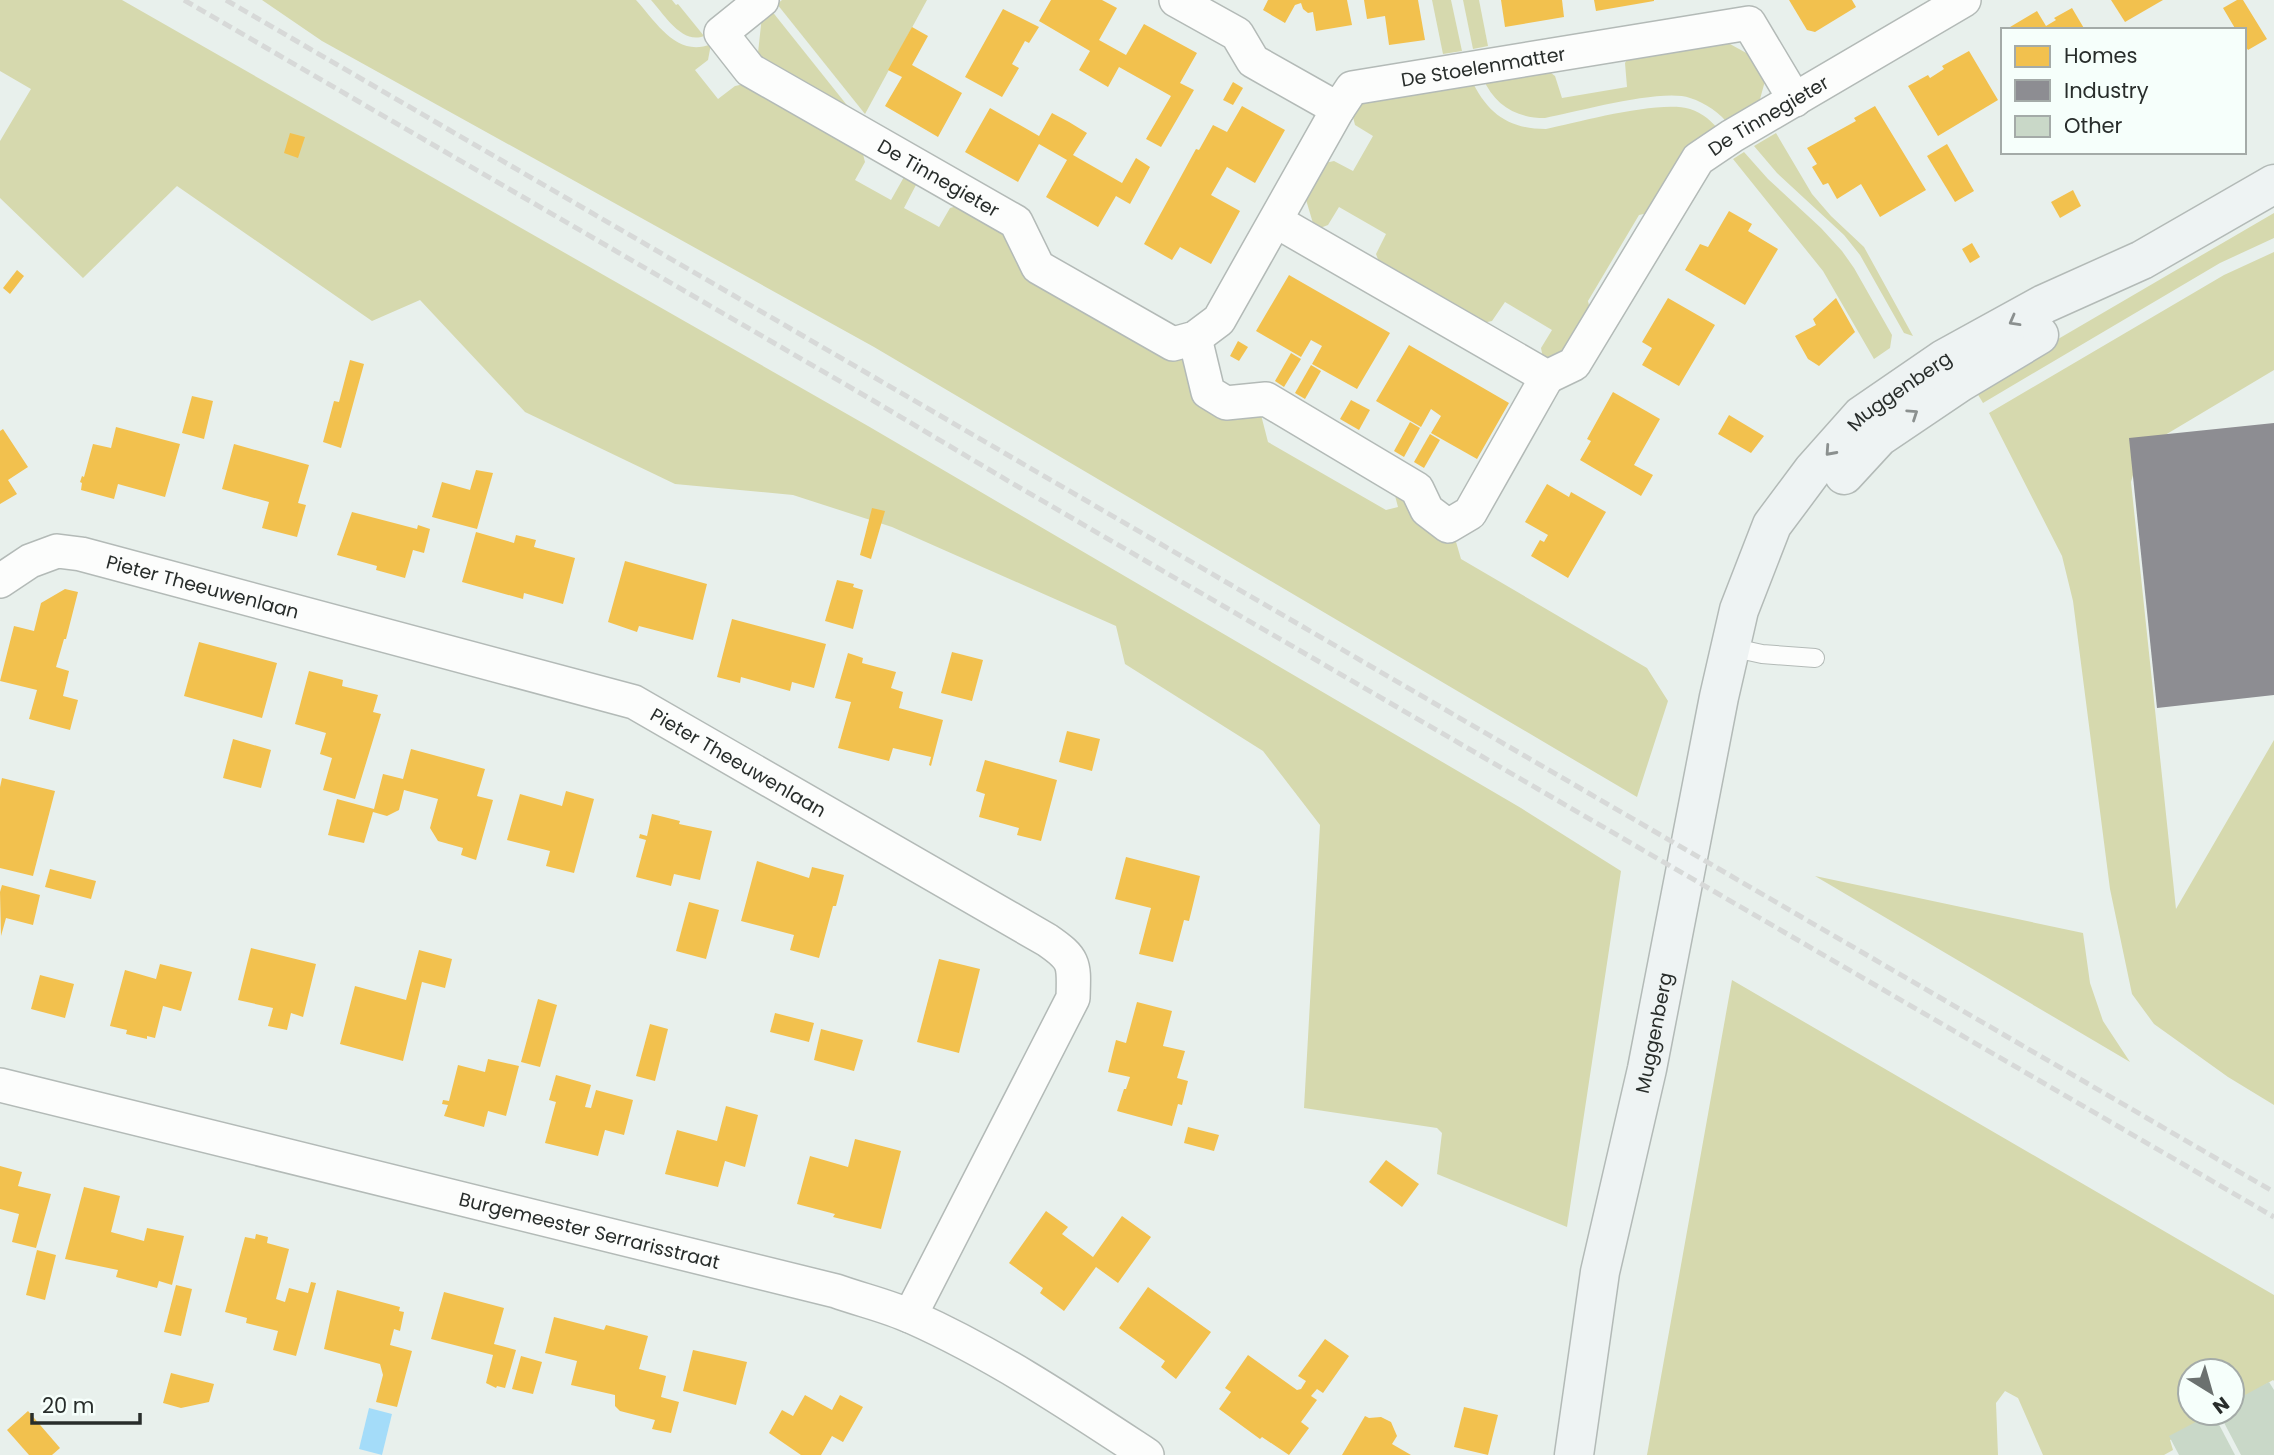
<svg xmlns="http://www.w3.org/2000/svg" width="2274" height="1455" font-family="Poppins,sans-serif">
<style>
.green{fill:#d6d9ae}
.water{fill:#a4dcf9}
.homes{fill:#f2c14e}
.industry{fill:#8d8d92}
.building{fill:#c9d8c8}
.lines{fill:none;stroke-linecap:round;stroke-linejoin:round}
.service-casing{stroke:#b3bab7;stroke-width:20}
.minor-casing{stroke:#b3bab7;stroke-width:36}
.secondary-casing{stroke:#b3bab7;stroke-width:41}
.service{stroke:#fcfdfc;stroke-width:18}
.minor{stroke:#fcfdfc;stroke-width:33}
.secondary{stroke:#eef3f3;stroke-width:38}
.rail{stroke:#d7d9d8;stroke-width:5;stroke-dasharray:10 5;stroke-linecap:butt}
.oneway{stroke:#8b908f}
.labels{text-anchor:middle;stroke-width:7;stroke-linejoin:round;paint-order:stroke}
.street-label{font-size:19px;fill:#282d2b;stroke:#f6fffb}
</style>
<rect width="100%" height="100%" fill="#e8f0ec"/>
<g class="green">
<path d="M0,0H122L868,426L1521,808L1621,871L1567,1227L1437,1174L1442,1133L1437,1128L1304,1108L1320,825L1263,751L1125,664L1116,626L892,527L793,495L675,484L525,412L420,300L372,321L177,186L83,278L0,198V141L31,89L0,71Z"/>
<path d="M262,0H636C656,22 677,58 711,44L708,60L695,70L718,99L735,86L749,83L861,146L865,162L855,180L891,200L904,177L914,176L916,185L904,208L939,227L950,208L964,204L1010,230L1021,269L1187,363L1260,411L1268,442L1386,510L1398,507L1393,488L1454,535L1461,559L1647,668L1668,701L1637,797L874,347L322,41Z"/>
<path d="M651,0H672L676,5L678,4L704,36C682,45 664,14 651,0Z"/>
<path d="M782,0H927L865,114L777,4Z"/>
<path d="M1432,0H1451L1462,51L1443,54Z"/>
<path d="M1463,0H1479L1488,46L1473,49Z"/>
<path d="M771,10L858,119L757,62L762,16Z"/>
<path d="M1719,38L1750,55L1765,81L1757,110L1730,126C1720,113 1706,103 1690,98C1662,88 1577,112 1545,118C1516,118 1494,105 1483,78L1543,67L1555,76L1562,98L1627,87L1625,63L1631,53Z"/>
<path d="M1471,79C1487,113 1508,129 1546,129C1580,122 1659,100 1690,109C1703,113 1713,122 1720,132L1653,212L1639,215L1588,301L1592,317L1568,358L1544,363L1541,348L1552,330L1505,302L1492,321L1478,324L1381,268L1376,254L1386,234L1339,207L1328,225L1315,230L1304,193L1320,164L1334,161L1353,171L1373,136L1355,125L1351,109L1357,99Z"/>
<path d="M1776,133L1812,194L1831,216L1864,247L1913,336L1904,333L1860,255L1844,235L1777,173L1754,146Z"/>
<path d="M1744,152L1768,179L1821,228L1842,251L1854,268L1892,335L1890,348L1874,359L1823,271L1733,159Z"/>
<path d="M2274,213V238L2220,263L1983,403L1974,388Z"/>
<path d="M2274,252V370L2140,450L2131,482L2176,909L2274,740V1105L2228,1077L2154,1024L2132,994L2110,889L2073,601L2062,556L1989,413L2224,275Z"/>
<path d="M1815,876L2083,933L2090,983L2103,1021L2130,1062Z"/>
<path d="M1732,980L2274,1295V1381L2273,1380L2232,1404V1371H2190V1413H2216L2170,1440L2173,1450L2164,1455H2043L2018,1398L2005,1391L1996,1403L1998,1455H1647Z"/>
</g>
<path class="water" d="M369,1408L392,1414L382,1455L359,1449Z"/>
<g class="homes">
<path d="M1051,0H1102L1117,8L1099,40L1126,55L1144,24L1197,53L1180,83L1194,90L1161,147L1146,139L1171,96L1119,67L1108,87L1079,70L1090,51L1039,21Z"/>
<path d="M1268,0H1347L1352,25L1316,31L1313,12L1308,13L1303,9L1301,3L1295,5L1285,23L1263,10Z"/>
<path d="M1364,0H1418L1425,40L1389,45L1385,16L1367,19Z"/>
<path d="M1501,0H1562L1564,17L1505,27Z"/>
<path d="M1594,0H1654V1L1596,11Z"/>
<path d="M1789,0H1852L1856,7L1815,32L1807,30Z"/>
<path d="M2111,0H2163L2125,22Z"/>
<path d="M2237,0H2243L2267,39L2248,50L2244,44V30H2236L2223,8Z"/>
<path d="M2072,8L2085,30H2005L2037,11L2046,26L2056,20L2054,18Z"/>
<path d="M1003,9L1039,27L1029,43L1025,41L1012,64L1019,68L1002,97L965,77Z"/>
<path d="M912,27L928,36L912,65L962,93L938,137L885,106L902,77L888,70Z"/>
<path d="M1969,51L1998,100L1938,136L1908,86L1928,75L1930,78L1944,69L1942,66Z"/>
<path d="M1233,82L1243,88L1233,105L1223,100Z"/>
<path d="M1242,106L1285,130L1255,183L1227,167L1211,195L1240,211L1211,264L1180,247L1172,260L1144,244L1196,149L1199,150L1213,125L1227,132Z"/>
<path d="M1875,106L1926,190L1880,217L1861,184L1837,199L1828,183L1823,185L1812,167L1817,164L1807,148L1856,121L1854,118Z"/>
<path d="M990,108L1039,136L1052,113L1069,122L1087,133L1073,155L1122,183L1136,158L1150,167L1130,204L1116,196L1098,227L1046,197L1067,160L1039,144L1018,182L965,152Z"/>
<path d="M290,133L305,137L298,158L284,153Z"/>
<path d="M1947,144L1974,191L1955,202L1927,156Z"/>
<path d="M2073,190L2081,206L2060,218L2051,202Z"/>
<path d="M1729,211L1752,224L1748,231L1778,249L1745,305L1685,270L1700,244L1708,247Z"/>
<path d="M1972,243L1980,257L1970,263L1962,249Z"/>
<path d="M17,270L24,276L10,294L3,288Z"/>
<path d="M1289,275L1390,333L1357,389L1312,364L1322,346L1311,340L1301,357L1256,331Z"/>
<path d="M1668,298L1715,325L1679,386L1642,365L1652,348L1642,342Z"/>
<path d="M1836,298L1855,332L1819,366L1808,359L1795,336L1816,325L1813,319Z"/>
<path d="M1238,341L1248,347L1239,361L1230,356Z"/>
<path d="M1409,345L1509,403L1477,459L1431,433L1441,416L1431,409L1421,427L1376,401Z"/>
<path d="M1291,353L1301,359L1284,387L1275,381Z"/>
<path d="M350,360L364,364L341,448L323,442L334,401L339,402Z"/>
<path d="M1311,365L1321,371L1305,399L1295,393Z"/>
<path d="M1613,392L1660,419L1634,465L1653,475L1641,496L1580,460L1591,441L1587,439Z"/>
<path d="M192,396L213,401L204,439L182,433Z"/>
<path d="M1351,400L1370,410L1359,430L1340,419Z"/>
<path d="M1729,415L1764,436L1751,453L1718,434Z"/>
<path d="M1410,422L1420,428L1404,457L1394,451Z"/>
<path d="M116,427L180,444L165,497L118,484L114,499L81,490L82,483L80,482L82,476L84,477L93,444L111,448Z"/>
<path d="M3,429L28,467L8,480L17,494L0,504V431Z"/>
<path d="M1430,434L1440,440L1424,468L1414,462Z"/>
<path d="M234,444L309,465L298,503L306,505L297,537L262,528L269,502L222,489Z"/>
<path d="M476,470L493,473L477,529L432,517L442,482L470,490Z"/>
<path d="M1547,484L1569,497L1571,492L1606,512L1568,578L1531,556L1540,540L1544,542L1548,535L1525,522Z"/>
<path d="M872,508L885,511L871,559L860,555Z"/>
<path d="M352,512L417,529L418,525L430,529L424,553L413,550L405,578L376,570L377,566L337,555Z"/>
<path d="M476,532L514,543L516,535L536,540L534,547L575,558L563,604L524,593L523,599L462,582Z"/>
<path d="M625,561L707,584L693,640L639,626L637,632L608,622Z"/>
<path d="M837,580L854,584L853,587L863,590L853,629L825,621Z"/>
<path d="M65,589L78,592L66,639H64L56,667L69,671L63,696L78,700L70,730L29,719L37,690L0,681L14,626L34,631L41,603Z"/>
<path d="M732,619L826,644L814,688L792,682L790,691L741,677L740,683L717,677Z"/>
<path d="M199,642L277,663L262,718L184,696Z"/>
<path d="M952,652L983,660L972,701L941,693Z"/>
<path d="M848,653L863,658L862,663L896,672L891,688L903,692L899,708L943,720L931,766L929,765L931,757L893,748L889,761L838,748L851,702L835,698Z"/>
<path d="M309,671L343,680L342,686L378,695L373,712L381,714L355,799L323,790L332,758L320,754L326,733L295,724Z"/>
<path d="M1067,731L1100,739L1092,771L1059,762Z"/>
<path d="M233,739L271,750L261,788L223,778Z"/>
<path d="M411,749L485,769L477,796L493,800L476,860L461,855L463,848L438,841L430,828L438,799L404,790L399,810L387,816L373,812L364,843L328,835L337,799L374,809L383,774L403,779Z"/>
<path d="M985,760L1057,780L1041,841L1017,835L1019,828L979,817L985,794L976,791Z"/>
<path d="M2,778L55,791L33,876L0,868V787Z"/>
<path d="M566,791L594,799L574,873L546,866L550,851L507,840L520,794L562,806Z"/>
<path d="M652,814L680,821L679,824L712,831L700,880L674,874L671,886L636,877L646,840L639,838L640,834L647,836Z"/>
<path d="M1126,857L1200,876L1189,921L1184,920L1173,962L1139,954L1151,908L1115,899Z"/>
<path d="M757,861L809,878L812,867L844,875L836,906H833L819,958L790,950L794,935L741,921Z"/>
<path d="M50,869L96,881L91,899L45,887Z"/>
<path d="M2,885L40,895L33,925L6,918L1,936L0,892Z"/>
<path d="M689,902L719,910L706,959L676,951Z"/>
<path d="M251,948L316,964L303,1017L291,1013L287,1030L268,1026L273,1008L238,1000Z"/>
<path d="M419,950L452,959L445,988L422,982L403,1061L340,1044L355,986L406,1000Z"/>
<path d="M939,959L980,969L959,1053L917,1042Z"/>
<path d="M160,964L192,972L181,1011L163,1006L155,1038L147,1036V1039L126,1034L127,1030L110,1026L125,970L156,979Z"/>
<path d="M40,975L74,984L65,1018L31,1009Z"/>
<path d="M538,999L557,1005L540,1067L521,1062Z"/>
<path d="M1137,1002L1172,1011L1163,1046L1185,1051L1177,1078L1188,1081L1182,1105L1178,1104L1172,1126L1117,1111L1124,1089H1126L1130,1077L1108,1072L1116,1040L1126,1043Z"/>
<path d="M775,1013L814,1023L809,1042L770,1032Z"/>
<path d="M650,1024L668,1029L655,1081L636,1076Z"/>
<path d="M821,1029L863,1040L854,1071L814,1060Z"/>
<path d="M488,1059L519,1066L506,1116L488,1111L484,1127L444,1116L448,1105L442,1104L443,1100L449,1101L458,1065L485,1072Z"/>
<path d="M556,1075L591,1085L585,1107L591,1108L596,1090L633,1100L624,1135L605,1130L598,1156L545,1143L556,1102L549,1100Z"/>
<path d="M726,1106L758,1115L745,1167L725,1161L718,1187L665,1174L677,1130L717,1141Z"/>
<path d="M1188,1127L1219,1135L1214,1151L1184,1143Z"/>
<path d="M855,1139L901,1151L881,1229L833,1217L835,1214L797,1204L810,1156L848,1167Z"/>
<path d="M1386,1160L1419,1184L1402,1207L1369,1182Z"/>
<path d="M0,1166L22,1172L18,1186L51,1194L36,1248L12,1242L19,1214L0,1209Z"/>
<path d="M84,1187L120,1196L111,1232L144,1241L147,1228L184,1236L172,1285L159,1281L157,1288L116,1277L118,1270L65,1259Z"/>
<path d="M1046,1211L1068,1227L1062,1234L1093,1257L1122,1216L1151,1237L1118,1283L1096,1267L1064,1311L1040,1293L1043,1288L1009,1263Z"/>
<path d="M256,1234L268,1237L267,1243L289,1249L276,1299L285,1302L289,1288L308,1293L311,1282L316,1283L296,1356L273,1350L278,1331L246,1323L247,1318L225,1312L245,1237L255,1239Z"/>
<path d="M37,1250L56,1255L45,1300L26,1295Z"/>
<path d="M176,1285L192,1289L181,1336L164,1332Z"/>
<path d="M1148,1287L1211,1332L1176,1379L1161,1367L1165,1361L1119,1328Z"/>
<path d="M337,1290L400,1307L399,1311L404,1312L400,1331L394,1329L390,1345L412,1351L397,1407L376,1402L383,1375L380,1364L324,1349Z"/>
<path d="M444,1292L504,1308L494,1344L516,1350L505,1388L497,1386L496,1388L486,1383L493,1355L431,1339Z"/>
<path d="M554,1317L604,1330L606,1325L648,1336L639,1369L666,1376L661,1397L679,1402L671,1433L652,1429L655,1420L620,1411L615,1406V1395L571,1385L577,1361L545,1353Z"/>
<path d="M1325,1339L1349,1356L1323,1393L1317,1389L1311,1396L1317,1400L1301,1422L1309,1428L1289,1455L1262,1437L1260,1439L1219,1409L1231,1392L1225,1388L1248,1355L1297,1390L1301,1389L1306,1381L1298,1376Z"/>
<path d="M693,1350L747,1362L736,1405L683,1391Z"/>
<path d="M521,1356L542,1362L533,1394L512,1389Z"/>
<path d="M171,1373L214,1384L209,1402L181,1408L163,1403Z"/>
<path d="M805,1395L832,1410L840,1395L863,1407L843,1442L832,1436L821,1455H801L769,1433L782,1410L793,1416Z"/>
<path d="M1464,1407L1498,1415L1488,1455L1454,1447Z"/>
<path d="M28,1411L60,1448L52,1455H29L7,1430Z"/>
<path d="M1365,1416L1369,1418L1381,1417L1391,1422L1397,1436L1392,1444L1411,1455H1342Z"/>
</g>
<path class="industry" d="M2274,423V695L2157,708L2129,438Z"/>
<g class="building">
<path d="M2269,1382L2274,1390V1455H2241L2219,1413H2232V1402Z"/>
<path d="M2213,1413L2235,1455H2179L2169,1436Z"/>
</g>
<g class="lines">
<defs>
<path id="service" d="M1730,647L1762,654L1815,658"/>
<g id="minor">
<path id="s1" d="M762,0L721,33L750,70L1016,222L1038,267L1173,344L1195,338L1219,320L1338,109"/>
<path id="s2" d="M1176,0L1237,34L1253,61L1338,109L1352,88L1749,23L1795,100"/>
<path id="s3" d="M1276,221L1547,377L1574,364L1698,159L1732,136L1964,0"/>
<path d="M1195,338L1208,392L1226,403L1266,399L1417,489L1427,510L1448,526L1470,513L1547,377"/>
<path id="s4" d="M0,581L30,561L57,551L81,554L634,702L1047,940C1076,960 1074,964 1073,998L910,1316"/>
<path id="s5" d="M0,1085L836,1291C861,1300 888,1306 912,1317C995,1354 1071,1405 1147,1455"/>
</g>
<g id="secondary">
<path d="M1844,475L1879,437L1959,383L2039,335"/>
<path id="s6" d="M1574,1455L1600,1272L1647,1069L1719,697L1739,610L1772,525L1813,470L1861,416L1944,359L2044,304L2142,260L2274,184"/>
</g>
</defs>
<use href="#service" class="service-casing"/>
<use href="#minor" class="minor-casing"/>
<use href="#secondary" class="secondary-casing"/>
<use href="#service" class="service"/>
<use href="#minor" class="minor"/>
<use href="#secondary" class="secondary"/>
<g class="rail">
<path d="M184,0L879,404L1010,482L2274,1217"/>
<path d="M226,0L2274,1192"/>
</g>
</g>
<defs><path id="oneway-chevron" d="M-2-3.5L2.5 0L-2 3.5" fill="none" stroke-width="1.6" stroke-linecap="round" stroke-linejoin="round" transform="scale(1.75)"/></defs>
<g class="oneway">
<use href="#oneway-chevron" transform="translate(2014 321) rotate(151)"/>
<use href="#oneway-chevron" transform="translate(1913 414) rotate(-34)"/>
<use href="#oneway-chevron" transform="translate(1830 451) rotate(132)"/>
</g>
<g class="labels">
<g class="street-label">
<text dy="7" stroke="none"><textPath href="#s2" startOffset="357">De Stoelenmatter</textPath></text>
<text dy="7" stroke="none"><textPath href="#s3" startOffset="665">De Tinnegieter</textPath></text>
<text dy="7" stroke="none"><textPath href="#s1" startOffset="317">De Tinnegieter</textPath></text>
<text dy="7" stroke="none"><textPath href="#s6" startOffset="1139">Muggenberg</textPath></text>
<text dy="7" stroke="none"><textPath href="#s4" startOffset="215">Pieter Theeuwenlaan</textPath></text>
<text dy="7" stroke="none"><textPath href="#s4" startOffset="782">Pieter Theeuwenlaan</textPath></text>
<text dy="7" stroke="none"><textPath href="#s6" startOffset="430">Muggenberg</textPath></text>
<text dy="7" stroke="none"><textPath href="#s5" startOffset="607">Burgemeester Serrarisstraat</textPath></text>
</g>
</g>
<rect x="2001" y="28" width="245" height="126" fill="#f6fffb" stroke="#a4aba8" stroke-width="2"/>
<rect x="2015" y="46" width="35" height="21" fill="#f2c14e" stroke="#a4aba8" stroke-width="2"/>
<text x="2064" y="63" font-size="21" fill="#282d2b">Homes</text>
<rect x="2015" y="80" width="35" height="21" fill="#8d8d92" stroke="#a4aba8" stroke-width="2"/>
<text x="2064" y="98" font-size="21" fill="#282d2b">Industry</text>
<rect x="2015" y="116" width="35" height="21" fill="#c9d8c8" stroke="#a4aba8" stroke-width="2"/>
<text x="2064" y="133" font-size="21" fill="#282d2b">Other</text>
<g transform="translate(2211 1392) rotate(143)"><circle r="33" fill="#f6fffb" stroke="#a4aba8" stroke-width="2"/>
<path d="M0-5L12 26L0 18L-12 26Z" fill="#6b716f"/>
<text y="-10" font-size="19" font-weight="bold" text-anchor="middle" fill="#282d2b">N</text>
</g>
<path d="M32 1413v10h108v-10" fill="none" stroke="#282d2b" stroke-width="3.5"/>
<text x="42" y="1413" font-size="21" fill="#282d2b" stroke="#f6fffb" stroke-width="5" paint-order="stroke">20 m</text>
</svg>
